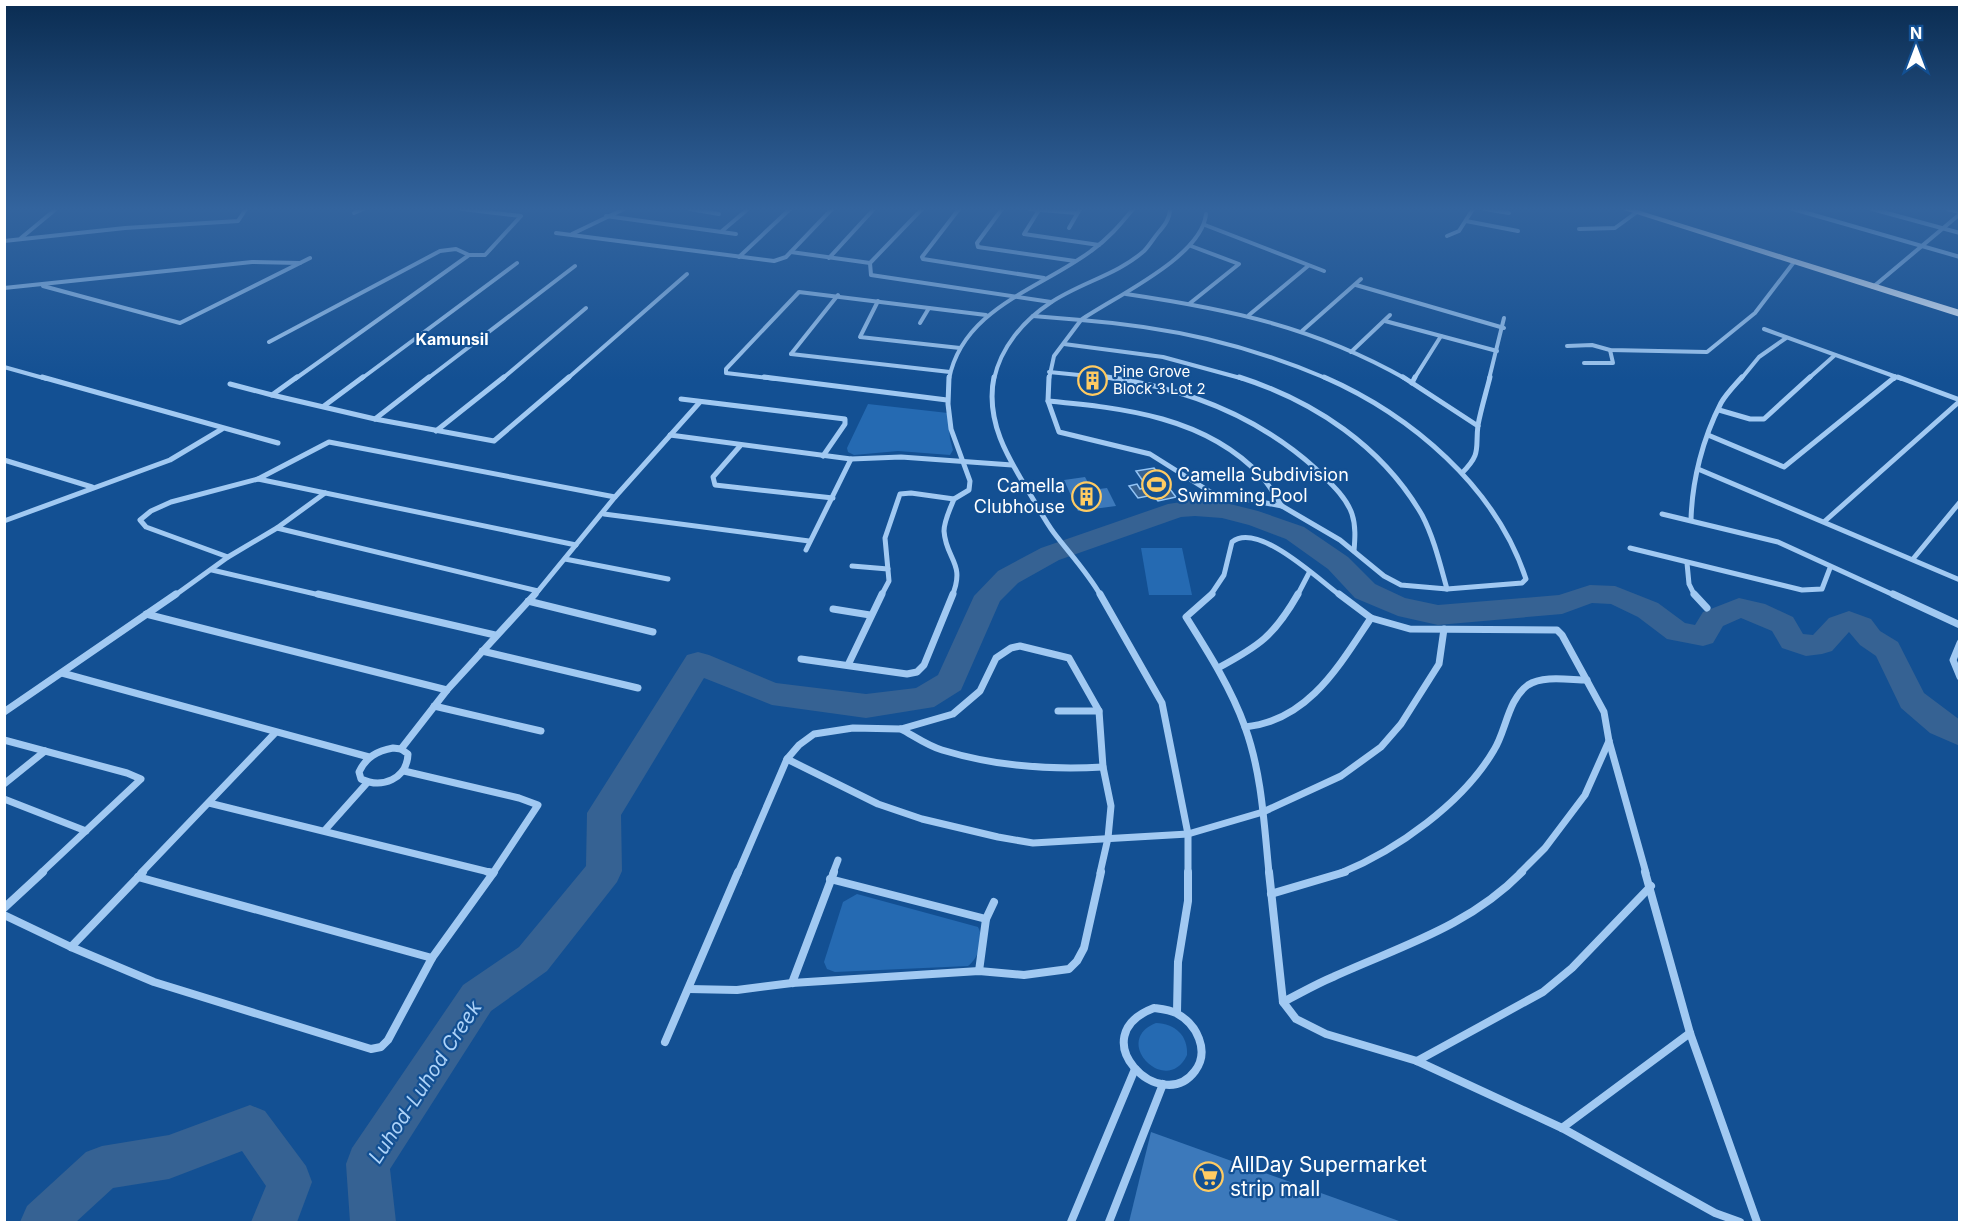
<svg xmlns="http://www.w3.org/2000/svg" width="1964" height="1227" font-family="Inter,sans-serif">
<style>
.green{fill:#256ab2}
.water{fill:#366293;stroke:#93c4f5;stroke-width:1.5}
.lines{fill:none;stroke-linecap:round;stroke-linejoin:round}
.river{fill:#366293;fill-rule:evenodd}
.building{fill:#3c79bb}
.minor-far3{stroke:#a1c9f2;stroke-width:4}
.minor-far2{stroke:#a1c9f2;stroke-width:5}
.minor-far1{stroke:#a1c9f2;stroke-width:7}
.minor{stroke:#a1c9f2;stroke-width:8}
.primary{fill:#ecf4ff;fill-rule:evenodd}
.labels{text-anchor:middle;stroke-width:4.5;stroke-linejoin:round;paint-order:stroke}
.far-poi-label{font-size:15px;fill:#fff;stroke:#135093;text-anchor:start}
.far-neighbourhood-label{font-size:16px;font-weight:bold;fill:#fff;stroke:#135093}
.poi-label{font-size:18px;fill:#fff;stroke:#135093;text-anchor:start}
.water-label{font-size:20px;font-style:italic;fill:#add3f9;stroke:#135093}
.near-poi-label{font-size:21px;fill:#fff;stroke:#135093;text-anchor:start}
</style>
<rect width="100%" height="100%" fill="#135093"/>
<g class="green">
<path d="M868,404L948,413L950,439L953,450L950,455L898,451L854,455L848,452L847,448Z"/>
<path d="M1141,548H1182L1192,595H1149Z"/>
<path d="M857,894L978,927C985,940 979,957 968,966L835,972L827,969L824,962L843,902Z"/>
<path d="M1156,1023C1175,1024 1188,1035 1187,1055C1167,1098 1110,1041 1156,1023Z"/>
</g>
<path class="water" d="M1154,468L1176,497L1158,501L1153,495L1138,498L1129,486L1137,484L1140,489L1147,487L1136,471Z"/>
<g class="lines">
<g class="river">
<path d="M1195,500L1222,502L1258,511L1304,527L1348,557L1375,584L1405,598L1438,605L1559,595L1590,585L1615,586L1658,603L1685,623L1695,625L1703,612L1739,598L1765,604L1793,617L1803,634L1813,635L1829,618L1849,611L1871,619L1880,631L1898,642L1924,693L1960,720V746L1930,733L1901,708L1876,656L1860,645L1849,632L1832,651L1822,654L1806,656L1782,648L1772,631L1741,618L1723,626L1713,643L1703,646L1667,639L1638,617L1611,604L1592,603L1562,614L1438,625L1398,616L1355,598L1328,569L1286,539L1249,525L1222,518L1195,516L1181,517L1059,560L1018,583L1000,601L961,690L934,707L866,718L772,705L704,678L621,815L622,871L617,882L547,971L491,1011L390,1169L396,1222H350L346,1164L352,1148L463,985L519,947L586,866L587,813L687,655L698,652L709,655L776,683L866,694L916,688L938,675L974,596L998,571L1041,548L1168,504Z"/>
<path d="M250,1105L265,1111L306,1166L312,1182L297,1222H251L266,1186L242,1151L169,1179L113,1188L76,1222H20L27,1206L86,1152L102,1146L169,1135Z"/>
</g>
</g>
<g class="building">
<path d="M1085,477L1092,490L1107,488L1116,506L1078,511L1064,480Z"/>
<path d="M1151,1132L1399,1221V1222H1129Z"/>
</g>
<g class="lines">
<g class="minor-far3">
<path d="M690,209L719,214"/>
<path d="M922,209L870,263L871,275L1051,302"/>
<path d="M959,209L922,257L923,259L1044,278"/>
<path d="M1002,209L977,243L978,247L1075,261"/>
<path d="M1029,209L1077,213"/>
<path d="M1485,209L1509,213"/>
<path d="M1793,209L1960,257"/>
<path d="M1872,209L1960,233"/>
<path d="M1947,209L1960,212"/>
<path d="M1039,210L1024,234L1099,245"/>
<path d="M354,213L363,209"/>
<path d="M606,216L736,234"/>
<path d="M1466,221L1518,231"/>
<path d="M1205,225L1324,271"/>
<path d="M1069,228L1080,209"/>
<path d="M1579,229L1615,228L1637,212"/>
<path d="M722,231L748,209"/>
<path d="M556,233L774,261L786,257L832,209"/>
<path d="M572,234L624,209"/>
<path d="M1447,236L1459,231L1473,209"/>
<path d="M21,238L56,209"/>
<path d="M4,241L125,228L238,221L246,209"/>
<path d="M791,252L870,263"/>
<path d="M739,257L790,209"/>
<path d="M829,258L874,209"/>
<path d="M1356,285L1504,328"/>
<path d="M43,286L180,323L310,258"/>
<path d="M1873,287L1960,214"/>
<path d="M4,288L252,262L300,263"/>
<path d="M1126,294C1228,309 1315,327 1406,379"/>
<path d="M878,301L860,337L960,348"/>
<path d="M1189,304L1239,264L1191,246"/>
<path d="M1249,315L1308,266"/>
<path d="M1033,316L1081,320"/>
<path d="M1081,320C1170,327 1246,344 1328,379"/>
<path d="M1081,320C1114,297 1202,257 1206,214"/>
<path d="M1385,321L1497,351"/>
<path d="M920,323L929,308"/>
<path d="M1764,329L1902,379"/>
<path d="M1302,331L1361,279"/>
<path d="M269,342L440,251L456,249L469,255"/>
<path d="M1064,344L1163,357L1244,379"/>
<path d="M1567,346L1592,345L1610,350L1707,352L1755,313L1794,262"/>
<path d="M1351,352L1390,315"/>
<path d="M791,354L950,372"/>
<path d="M791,354L838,295"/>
<path d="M1584,363H1613L1610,350"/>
<path d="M4,367L47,379"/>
<path d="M1049,372L1119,379"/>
<path d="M295,379L469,255H485L521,216L462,209"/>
<path d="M361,379L517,263"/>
<path d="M427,379L575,266"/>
<path d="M502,379L586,308"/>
<path d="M567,379L687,274"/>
<path d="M776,379L726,373V369L799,292L986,315"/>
<path d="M949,379C963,308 1040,289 1091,251C1108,239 1120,225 1133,209"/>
<path d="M994,379C1001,347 1023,321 1050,303C1079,283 1117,275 1144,251C1149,246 1153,239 1158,233C1164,226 1170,219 1170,209"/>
<path d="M1049,379L1054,356L1081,320"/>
<path d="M1414,379L1441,336"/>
<path d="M1489,379L1504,318"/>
<path d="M1741,379L1759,357L1786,338"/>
<path d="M1808,379L1835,355"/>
<path d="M1894,379L1896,377"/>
</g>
<g class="minor-far2">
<path d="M42,377L278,443"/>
<path d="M297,377L272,395L375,419L494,441L569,377"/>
<path d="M764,377L947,400"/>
<path d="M949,377L948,404L951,429L970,481L969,490L954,499C950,509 944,521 944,531C946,560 966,563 952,596"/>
<path d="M994,377C985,421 1008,458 1030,494C1038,507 1045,521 1054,533C1070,554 1088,573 1101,596"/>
<path d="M1049,377L1048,401L1059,432L1150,454L1212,493L1282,506L1340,540L1384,576L1401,585L1447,589L1522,583L1526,579C1496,487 1411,415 1324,377"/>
<path d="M1107,377C1185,388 1256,415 1315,468C1328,481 1346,496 1352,514C1356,526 1355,539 1354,551"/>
<path d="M1239,377C1314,401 1382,446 1422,515C1434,538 1440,564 1447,589"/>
<path d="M1403,377L1478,426"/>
<path d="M1898,377L1960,400"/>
<path d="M1412,383L1415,377"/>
<path d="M230,384L272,395"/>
<path d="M681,399L845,419V424L823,456"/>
<path d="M1048,401C1124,408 1206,417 1261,476C1269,484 1275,496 1282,506"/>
<path d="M324,406L363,377"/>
<path d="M1719,410L1750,419H1764L1810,377"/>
<path d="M375,419L429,377"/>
<path d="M436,431L504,377"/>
<path d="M670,435L851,459L901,457L1012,465"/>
<path d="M1708,435L1784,467L1895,377"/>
<path d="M740,446L713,477L715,485L833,498"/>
<path d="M4,460L92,487"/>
<path d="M1698,469L1960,580"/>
<path d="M1462,473C1482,453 1475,449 1478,425C1481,409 1486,393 1490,377"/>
<path d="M258,479L576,545"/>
<path d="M604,514L809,541"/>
<path d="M1662,514L1778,542L1896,596"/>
<path d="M1691,520C1692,480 1703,438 1721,403C1726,394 1735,385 1742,377"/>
<path d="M4,521L170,460L222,429"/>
<path d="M1825,521L1960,401"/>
<path d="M277,528L538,591"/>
<path d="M1630,548L1802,590L1822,589L1830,568"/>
<path d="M806,550L851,459"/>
<path d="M228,557L146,527L140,520L151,511L171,502L258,479L329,442L615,497"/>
<path d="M565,559L668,579"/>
<path d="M1913,559L1960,502"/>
<path d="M1687,563L1689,584L1695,596"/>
<path d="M852,566L888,569"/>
<path d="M212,570L324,596"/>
<path d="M174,596L228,557L277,528L325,493"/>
<path d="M534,596L615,497L700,402"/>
<path d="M881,596L889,581L885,538L900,494L911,493L954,499"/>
<path d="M1210,596L1224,575L1232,542C1258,521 1319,580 1341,596"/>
<path d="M1297,596L1309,573"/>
</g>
<g class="minor-far1">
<path d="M318,594L495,635"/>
<path d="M1100,594L1162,703L1188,834V873"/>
<path d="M1212,594L1186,617C1208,652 1231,688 1245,727C1262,774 1264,824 1269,873"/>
<path d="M1339,594L1371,618L1410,629L1557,630L1562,635L1604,712L1609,741L1646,873"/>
<path d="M1694,594L1707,608"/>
<path d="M1893,594L1960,625"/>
<path d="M528,601L653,632"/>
<path d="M833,609L870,615"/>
<path d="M146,614L447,690"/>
<path d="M1960,643L1953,660L1960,677"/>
<path d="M482,651L638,688"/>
<path d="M801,659L907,674L917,672L924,665L953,594"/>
<path d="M848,665L882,594"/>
<path d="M1218,668C1259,646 1274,636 1298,594"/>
<path d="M62,673L369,757"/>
<path d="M434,706L541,731"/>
<path d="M1058,711H1099"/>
<path d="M4,712L176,594"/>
<path d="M1245,727C1308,721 1339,666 1371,618"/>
<path d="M901,729C914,736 928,746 942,750C994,766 1049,770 1103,767"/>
<path d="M4,740L127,773L141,779L41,873"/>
<path d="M393,748L401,749L408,754C407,779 382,789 361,779L359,772C366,757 377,751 393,748Z"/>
<path d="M401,749L447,690L535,594"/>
<path d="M787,759L878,804L922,819L998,837L1033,843L1188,834L1263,812L1341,776L1381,747L1401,724L1439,664L1444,629"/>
<path d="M404,771L519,798L538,805L493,873"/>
<path d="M4,784L45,751"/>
<path d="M4,799L86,831"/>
<path d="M209,803L493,873"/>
<path d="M325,830L367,783"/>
<path d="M141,873L275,733"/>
<path d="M738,873L787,759L799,745L814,734L853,728L901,729L953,714L980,691L996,658L1011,648L1020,646L1069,658L1099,711L1103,767L1111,806L1108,838L1100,873"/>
<path d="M833,873L838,860"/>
<path d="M1341,873C1397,850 1463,803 1494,750C1506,731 1508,699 1528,685C1543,675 1570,680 1587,680"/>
<path d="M1520,873L1545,848L1585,795L1609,741"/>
</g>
<g class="minor">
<path d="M488,872L493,873"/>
<path d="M1269,872L1283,1002L1296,1019L1326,1034L1417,1061L1562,1128L1715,1213L1740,1222"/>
<path d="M1645,872L1690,1033L1757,1222"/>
<path d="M138,877L432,958"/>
<path d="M830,879L986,919"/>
<path d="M1271,894L1345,872"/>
<path d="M4,908L43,872"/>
<path d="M4,915L71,947L154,982L371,1049L381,1047L388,1040L432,958L494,872"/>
<path d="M71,947L143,872"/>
<path d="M979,971L986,919L994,902"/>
<path d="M792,983L834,872"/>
<path d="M689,989L737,990L792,983L979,971L1024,975L1069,969L1077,961L1084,948L1101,872"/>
<path d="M1283,1002C1299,994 1316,984 1333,977C1401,946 1468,927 1522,872"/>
<path d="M1154,1008C1161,1009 1170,1010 1176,1013C1197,1024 1210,1051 1195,1071C1161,1117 1080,1036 1154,1008Z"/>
<path d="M1177,1012L1178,962L1188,901V872"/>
<path d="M665,1042L738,872"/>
<path d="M1417,1061L1543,992L1572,968L1651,886"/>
<path d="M1562,1128L1690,1033"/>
<path d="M1071,1222L1135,1069"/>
<path d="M1109,1222L1163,1084"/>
</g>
<path class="primary" d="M1621,209H1634L1960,310V317Z"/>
</g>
<linearGradient id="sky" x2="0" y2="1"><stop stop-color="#0a2c51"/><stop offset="0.55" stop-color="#33649e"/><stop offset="1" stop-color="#33649e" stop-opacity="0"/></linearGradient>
<rect width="1964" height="380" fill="url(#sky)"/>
<defs>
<symbol id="building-ring" viewBox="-11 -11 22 22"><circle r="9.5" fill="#135093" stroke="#ffcb62" stroke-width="1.5"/><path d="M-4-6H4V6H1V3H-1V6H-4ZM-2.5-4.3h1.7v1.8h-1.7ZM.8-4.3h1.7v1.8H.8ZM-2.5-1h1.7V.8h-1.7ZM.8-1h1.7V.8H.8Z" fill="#ffcb62"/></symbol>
<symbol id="stadium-ring" viewBox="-11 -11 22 22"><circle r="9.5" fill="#135093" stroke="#ffcb62" stroke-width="1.5"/><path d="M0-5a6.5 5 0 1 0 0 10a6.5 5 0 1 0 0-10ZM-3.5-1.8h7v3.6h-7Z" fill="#ffcb62"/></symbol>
<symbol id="supermarket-ring" viewBox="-11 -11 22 22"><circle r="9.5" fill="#135093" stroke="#ffcb62" stroke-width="1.5"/><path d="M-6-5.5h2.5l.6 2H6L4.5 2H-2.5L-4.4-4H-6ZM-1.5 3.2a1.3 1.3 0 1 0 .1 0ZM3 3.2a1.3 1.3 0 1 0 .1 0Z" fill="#ffcb62"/></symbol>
</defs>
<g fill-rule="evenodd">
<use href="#building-ring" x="1076" y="364" width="33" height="33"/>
<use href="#stadium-ring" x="1140" y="468" width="33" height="33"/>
<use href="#building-ring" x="1070" y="480" width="33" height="33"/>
<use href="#supermarket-ring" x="1192" y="1160" width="33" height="33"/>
</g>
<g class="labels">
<g class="far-poi-label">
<text x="1113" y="377">Pine Grove<tspan x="1113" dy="17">Block 3 Lot 2</tspan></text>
</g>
<g class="far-neighbourhood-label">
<text x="452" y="345">Kamunsil</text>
</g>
<g class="poi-label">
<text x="1177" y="481">Camella Subdivision<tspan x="1177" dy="21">Swimming Pool</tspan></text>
<text x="1065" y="492" text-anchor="end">Camella<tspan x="1065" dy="21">Clubhouse</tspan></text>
</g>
<g class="water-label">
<text transform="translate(425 1082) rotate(-57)" y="7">Luhod-Luhod Creek</text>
</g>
<g class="near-poi-label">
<text x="1230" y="1172">AllDay Supermarket<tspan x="1230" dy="24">strip mall</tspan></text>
</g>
</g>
<rect width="1964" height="1227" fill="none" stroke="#ffffff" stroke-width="12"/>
<g transform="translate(1916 48)" stroke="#135093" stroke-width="4.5" paint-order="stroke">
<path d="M0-4.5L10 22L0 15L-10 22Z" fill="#ffffff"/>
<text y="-9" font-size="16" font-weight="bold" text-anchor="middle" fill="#ffffff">N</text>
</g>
</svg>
